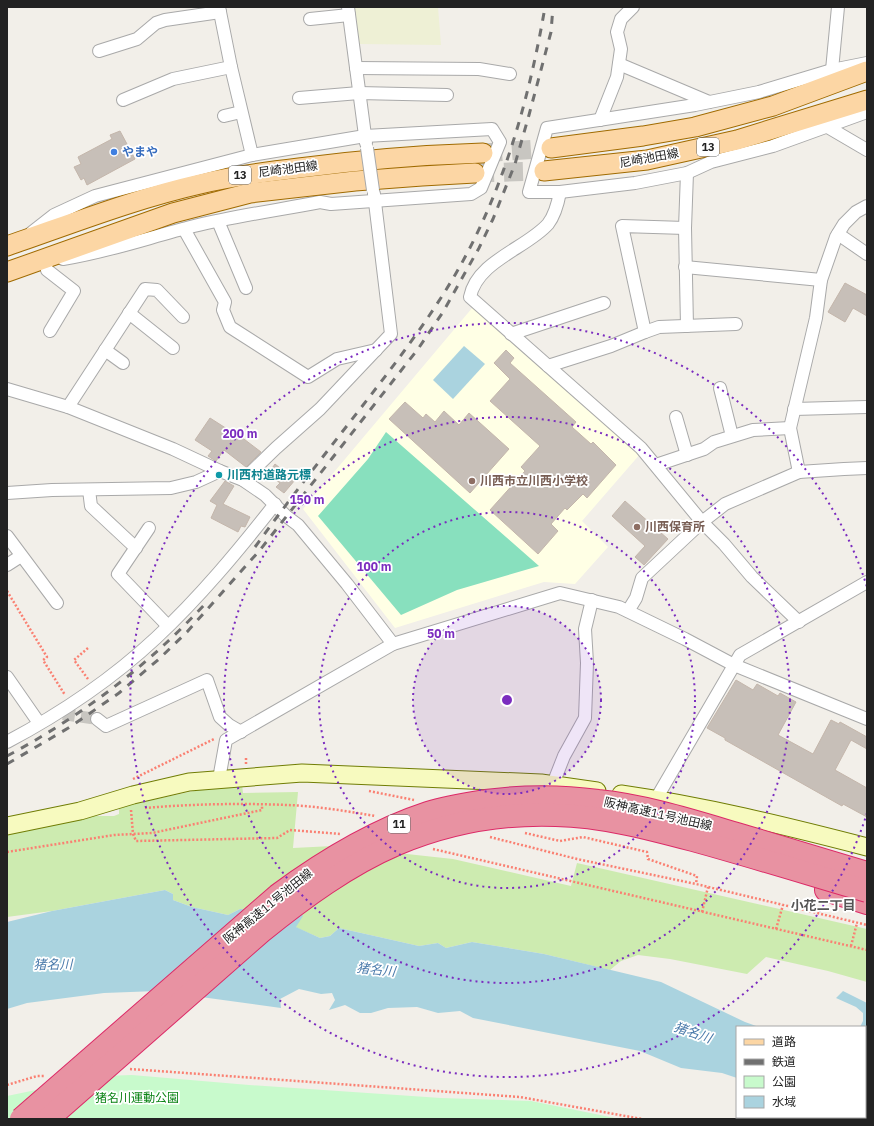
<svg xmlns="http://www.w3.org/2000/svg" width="874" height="1126" font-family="'IBM Plex Sans','Noto Sans JP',sans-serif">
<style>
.education{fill:#ffffe5}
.farmland{fill:#eef0d5}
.grass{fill:#cdebb0}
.park{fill:#c8facc}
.pitch{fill:#88e0be}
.water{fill:#aad3df}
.building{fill:#c7bfb8;stroke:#c4b6ab}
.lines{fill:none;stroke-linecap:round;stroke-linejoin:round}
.street-tunnel{stroke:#c8c6c1;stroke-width:12;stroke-dasharray:12 6;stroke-linecap:butt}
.primary-tunnel{stroke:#c8c6c1;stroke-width:19;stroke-dasharray:19 10;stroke-linecap:butt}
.street-casing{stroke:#a9a9a9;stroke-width:14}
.secondary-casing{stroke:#707d05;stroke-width:19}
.primary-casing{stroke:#a06b00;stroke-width:21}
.highway-casing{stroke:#dc2a67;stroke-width:24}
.path{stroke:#fa8072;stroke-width:2.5;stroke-dasharray:2 2;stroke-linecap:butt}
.street{stroke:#fff;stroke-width:12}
.secondary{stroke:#f7fabf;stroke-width:17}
.primary{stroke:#fcd6a4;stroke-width:19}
.highway{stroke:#e892a2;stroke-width:22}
.rail{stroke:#707070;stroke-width:3;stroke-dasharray:8 8;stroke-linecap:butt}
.street-bridge-casing{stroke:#a9a9a9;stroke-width:14;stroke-linecap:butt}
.highway-bridge-casing{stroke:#dc2a67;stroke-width:24;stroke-linecap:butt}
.street-bridge{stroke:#fff;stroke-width:12}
.highway-bridge{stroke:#e892a2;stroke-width:22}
.ring{fill:none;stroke:#7b2cbf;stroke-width:2;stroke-dasharray:2 4}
.shop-dot{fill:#3f7fe0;stroke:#fff;stroke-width:1.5}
.culture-dot{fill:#0f9aa8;stroke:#fff;stroke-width:1.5}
.education-dot{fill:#8d6e63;stroke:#fff;stroke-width:1.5}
.labels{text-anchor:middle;stroke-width:3.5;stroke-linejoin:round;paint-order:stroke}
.shield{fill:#fff;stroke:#646464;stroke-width:1}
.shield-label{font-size:11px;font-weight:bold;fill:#222}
.shop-label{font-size:12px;font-weight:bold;fill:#366cbe;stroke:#fff;text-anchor:start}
.street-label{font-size:12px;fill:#222;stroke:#fff}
.culture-label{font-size:12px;font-weight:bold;fill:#0d838f;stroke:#fff;text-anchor:start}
.education-label{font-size:12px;font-weight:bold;fill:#785e54;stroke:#fff;text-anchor:start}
.park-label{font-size:12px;fill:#0c8416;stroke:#fff}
.neighbourhood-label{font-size:13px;font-weight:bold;fill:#555;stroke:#fff}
.water-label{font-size:13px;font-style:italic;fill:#4a7aab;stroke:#fff}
.centre{fill:#7b2cbf;stroke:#fff;stroke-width:2}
.ring-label{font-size:12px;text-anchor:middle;font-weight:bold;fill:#7b2cbf;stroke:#fff;stroke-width:3.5;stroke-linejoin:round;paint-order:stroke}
</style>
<rect width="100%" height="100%" fill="#f2efe9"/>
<path class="education" d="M473,307L641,453L582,521L608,547L575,584L544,582L395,628L303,509Z"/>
<path class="farmland" d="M354,7H438L441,45L359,44Z"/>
<path class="grass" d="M242,784L243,793L298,792L293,848L333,846L453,859L571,886L577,863L867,929V982L828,971L766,957L747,974L670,959L638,955L621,961L610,970L544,954L472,942L446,948L438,943L419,946L339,928L330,936L320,938L295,927L240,909L228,915L192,907L173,900V894L165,890L52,911L7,917V835L87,816H114L119,814V807L203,789Z"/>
<path class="park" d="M132,1075L249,1085L441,1098L531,1101L620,1119H7V1096L103,1076Z"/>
<path class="pitch" d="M386,432L539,566L457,590L401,615L318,516L368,459Z"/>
<g class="water">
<path d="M464,346L485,364L453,399L433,380Z"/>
<path d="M165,890L173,894V900L192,907L228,915L240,909L300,912L303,916L296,927L320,938L330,936L339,928L419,946L438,943L446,948L472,942L544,954L661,982L745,1022L759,1027H737V1078L722,1073L681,1068L640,1051L473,1018L460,1011L438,1013L417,1007L388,1008L371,1013H360L345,1005L329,1010L335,1000L332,993L321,994L299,989L280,999L281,1008L157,991L104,993L27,1003L7,1009V922L52,911Z"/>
<path d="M843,991L867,1003V1104H865V1027H860L863,1021V1013L856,1007L836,998Z"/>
</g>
<g class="building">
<path d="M120,131L135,159L87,185L84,178L81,180L74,167L81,164L78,157L112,139L110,135Z"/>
<path d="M845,283L867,295V316L853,308L845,322L828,312Z"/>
<path d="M506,350L514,358L510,363L576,422L572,427L591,444L593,442L616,465L587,498L583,494L567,510L565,508L551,524L558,531L538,554L490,510L525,471L521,467L540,446L490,401L510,379L494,363Z"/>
<path d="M405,402L423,418L426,414L435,422L444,411L459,425L469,413L509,449L470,493L389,419Z"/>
<path d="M210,418L235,434L236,433L261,452L246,467L224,450L216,461L214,460L208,456L212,451L195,440Z"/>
<path d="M275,464L295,480L284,493L276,487L280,483L268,474Z"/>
<path d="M225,481L234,486L223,504L250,517L245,527L241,526L238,532L211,518L217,505L210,501Z"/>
<path d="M625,501L668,539L644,565L635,557L645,546L612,516Z"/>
<path d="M736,680L753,690L757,684L778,696L780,693L796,702L778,735L813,754L831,720L839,724L840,722L867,737V749L851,740L835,770L867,788V817L843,804L842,806L725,740V738L707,728Z"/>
</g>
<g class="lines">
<path class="street-tunnel" d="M63,714L97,719"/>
<g class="primary-tunnel">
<path d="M483,153L551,148"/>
<path d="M475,173L544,171"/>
</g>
<defs>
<g id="street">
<path d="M219,7L231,67L252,155"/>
<path d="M348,7L366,143"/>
<path d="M310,19L349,15"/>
<path d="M99,51L137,39L156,23L165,20L220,12"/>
<path d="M867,63L832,70L759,92L695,105L547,128L529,192H560L635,183L687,173L711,162L773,146L867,112"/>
<path d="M619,64L709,102"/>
<path d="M356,68L479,69L510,74"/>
<path d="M832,70L838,7"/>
<path d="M299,98L359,93L447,95"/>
<path d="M123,100L173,79L231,67"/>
<path d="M224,116L241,112"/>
<path d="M600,120L617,77L621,49L617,32L621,19L633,7"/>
<path d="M826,126L867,150"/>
<path d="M560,192C558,203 555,215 548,224C527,248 477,261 470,297L641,448L702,522L724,544L752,577L799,622"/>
<path d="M218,221L246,288"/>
<path d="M184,229L225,302L223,310L230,327L308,377L337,359L376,350"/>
<path d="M31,233L54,215L95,196L252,155L365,136L492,129L500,142L481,188L471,194L331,204L320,202C278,210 236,216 194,226C150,237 108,252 63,259"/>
<path d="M838,234L867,254"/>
<path d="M45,261L47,270L74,291L50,331"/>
<path d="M685,267L821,280"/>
<path d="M129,313L173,348"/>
<path d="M687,326L685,228L687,173"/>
<path d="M645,332L622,226L685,228"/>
<path d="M511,334L604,303"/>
<path d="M105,350L123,363"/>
<path d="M548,366L611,346L645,332L659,327L736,324"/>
<path d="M720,388L732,436"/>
<path d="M7,389L68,407L173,449L220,471L243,480L265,495L286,516L298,525L347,584L393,644"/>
<path d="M68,407L145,289L157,290L183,317"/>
<path d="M794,409L867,407"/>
<path d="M676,417L687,455"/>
<path d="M656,465L704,449L714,442L753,430L790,428"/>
<path d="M799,472L790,428L816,318L821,280L836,237L844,224L856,212L867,206"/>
<path d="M243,480L276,448L320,409L391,334L374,194"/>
<path d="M89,490L91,506L136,548"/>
<path d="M7,493L52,490L171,488L196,482L220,471"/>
<path d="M149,528L118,574L168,626"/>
<path d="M7,536L57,603"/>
<path d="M7,565L21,556"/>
<path d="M628,611L636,598L642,578L702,522L725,504L799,472L844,469L867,468"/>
<path d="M7,677L39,723"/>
<path d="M97,719L106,726L207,680L220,717L229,725L241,732"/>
<path d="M7,742C60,714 112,679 156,638C200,597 238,551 275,504"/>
<path d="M219,779L226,740L393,644L560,593L619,607L685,639L734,665L867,719"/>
<path d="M553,784L564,756L585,718L587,663L585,629L592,600"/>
<path d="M656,799L740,655L867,582"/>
</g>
<g id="secondary">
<path d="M621,794C704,806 786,826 867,847"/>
<path d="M7,826L80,811L133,795L189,782L302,773L541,783L597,791"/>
</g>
<g id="primary">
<path d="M551,148L643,136L695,127L773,106L867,71"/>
<path d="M544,171L647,160L737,140L867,100"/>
<path d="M7,246C71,224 134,199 200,184C233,176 265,172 299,168C360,160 421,155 483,153"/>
<path d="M7,272L173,213L250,193L355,181L422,176L475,173"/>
</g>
<path id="highway" d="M826,890L867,903"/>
</defs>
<use href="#street" class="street-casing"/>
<use href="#secondary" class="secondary-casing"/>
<use href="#primary" class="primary-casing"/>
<use href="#highway" class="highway-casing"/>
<g class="path">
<path d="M7,591L47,657L43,660L65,695"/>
<path d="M88,679L74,660L88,648"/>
<path d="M246,764V756"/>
<path d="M133,779L214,739"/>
<path d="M369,791L414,800"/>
<path d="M145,808C192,804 240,803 287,805C316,806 346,811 375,816"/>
<path d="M131,810L133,834L136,841L277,838L290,830L341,834"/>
<path d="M525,833L560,841L583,837L647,852L648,859L697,876L696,884"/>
<path d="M490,837L577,859L696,884L867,925"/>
<path d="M433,849L867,950"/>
<path d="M7,852L114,835L152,833L262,810V805"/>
<path d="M702,912L708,887"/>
<path d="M776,929L783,905"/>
<path d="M851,946L857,923"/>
<path d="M130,1069L520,1097L642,1119"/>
<path d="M7,1085L37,1076H45"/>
</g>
<use href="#street" class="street"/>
<use href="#secondary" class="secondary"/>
<use href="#primary" class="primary"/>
<use href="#highway" class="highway"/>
<g class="rail">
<path d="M255,547C291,497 329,449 367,400C398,360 429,319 455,275C503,193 529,100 545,7"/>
<path d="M7,756C62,727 120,686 165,644C179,631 193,617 206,603"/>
<path d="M7,764L70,727L119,693L159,659L187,632L260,550L418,349L443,312L479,248L493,219L515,164L529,115L551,32L553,7"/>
</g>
<defs>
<path id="street-bridge" d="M367,148L373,190"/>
<g id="highway-bridge">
<path d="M21,1119L278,895C324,861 373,831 428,813C447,807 467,804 486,801C523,796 561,796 598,801C648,806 699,823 747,837C787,849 827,861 867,873"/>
<path d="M48,1119L261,932C303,898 348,865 397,844C447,823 502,813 556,815C602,816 648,828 693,840C751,856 809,874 867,891"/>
</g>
</defs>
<use href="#street-bridge" class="street-bridge-casing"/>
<use href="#highway-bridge" class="highway-bridge-casing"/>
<use href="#street-bridge" class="street-bridge"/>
<use href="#highway-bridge" class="highway-bridge"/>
</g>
<circle cx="507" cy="700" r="94" fill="#7b2cbf" fill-opacity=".12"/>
<g class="ring">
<circle cx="507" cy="700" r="94"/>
<circle cx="507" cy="700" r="188"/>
<circle cx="507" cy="700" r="283"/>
<path d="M867 813A377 377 0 1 1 867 587"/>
</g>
<circle class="shop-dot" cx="114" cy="152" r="4"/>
<circle class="culture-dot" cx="219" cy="475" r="4"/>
<g class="education-dot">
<circle cx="472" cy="481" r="4"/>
<circle cx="637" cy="527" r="4"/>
</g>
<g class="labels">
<g class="shield">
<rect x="697" y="138" width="22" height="18" rx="3"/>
<rect x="229" y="166" width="22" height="18" rx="3"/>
<rect x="388" y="815" width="22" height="18" rx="3"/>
</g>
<g class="shield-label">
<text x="708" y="151">13</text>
<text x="240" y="179">13</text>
<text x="399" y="828">11</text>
</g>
<g class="shop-label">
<text x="122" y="156">やまや</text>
</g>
<g class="street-label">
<text transform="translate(649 158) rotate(-10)" y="4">尼崎池田線</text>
<text transform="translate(288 169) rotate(-7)" y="4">尼崎池田線</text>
<text transform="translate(658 814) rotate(13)" y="4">阪神高速11号池田線</text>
<text transform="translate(268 906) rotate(-39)" y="4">阪神高速11号池田線</text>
</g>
<g class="culture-label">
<text x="227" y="479">川西村道路元標</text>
</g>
<g class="education-label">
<text x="480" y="485">川西市立川西小学校</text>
<text x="645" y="531">川西保育所</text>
</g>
<g class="park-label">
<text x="137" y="1102">猪名川運動公園</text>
</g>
<g class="neighbourhood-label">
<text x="823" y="910">小花二丁目</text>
</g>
<g class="water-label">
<text transform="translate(53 964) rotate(-1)" y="5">猪名川</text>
<text transform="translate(376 969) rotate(6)" y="5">猪名川</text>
<text transform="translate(693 1032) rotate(19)" y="5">猪名川</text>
</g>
</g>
<circle cx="507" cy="700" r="6" class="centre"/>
<g class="ring-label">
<text x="240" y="438">200 m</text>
<text x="307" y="504">150 m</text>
<text x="374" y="571">100 m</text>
<text x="441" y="638">50 m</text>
</g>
<rect width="874" height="1126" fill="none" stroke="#222222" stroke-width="16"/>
<rect x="736" y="1026" width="130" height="92" fill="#ffffff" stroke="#a7a7a7"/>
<rect x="744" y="1039" width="20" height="6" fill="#fcd6a4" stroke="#a7a7a7"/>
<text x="772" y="1046" font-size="12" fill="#222222">道路</text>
<rect x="744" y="1059" width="20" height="6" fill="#707070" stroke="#a7a7a7"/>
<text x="772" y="1066" font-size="12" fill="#222222">鉄道</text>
<rect x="744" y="1076" width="20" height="12" fill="#c8facc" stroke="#a7a7a7"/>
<text x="772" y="1086" font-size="12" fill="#222222">公園</text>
<rect x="744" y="1096" width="20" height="12" fill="#aad3df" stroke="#a7a7a7"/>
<text x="772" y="1106" font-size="12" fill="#222222">水域</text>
</svg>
